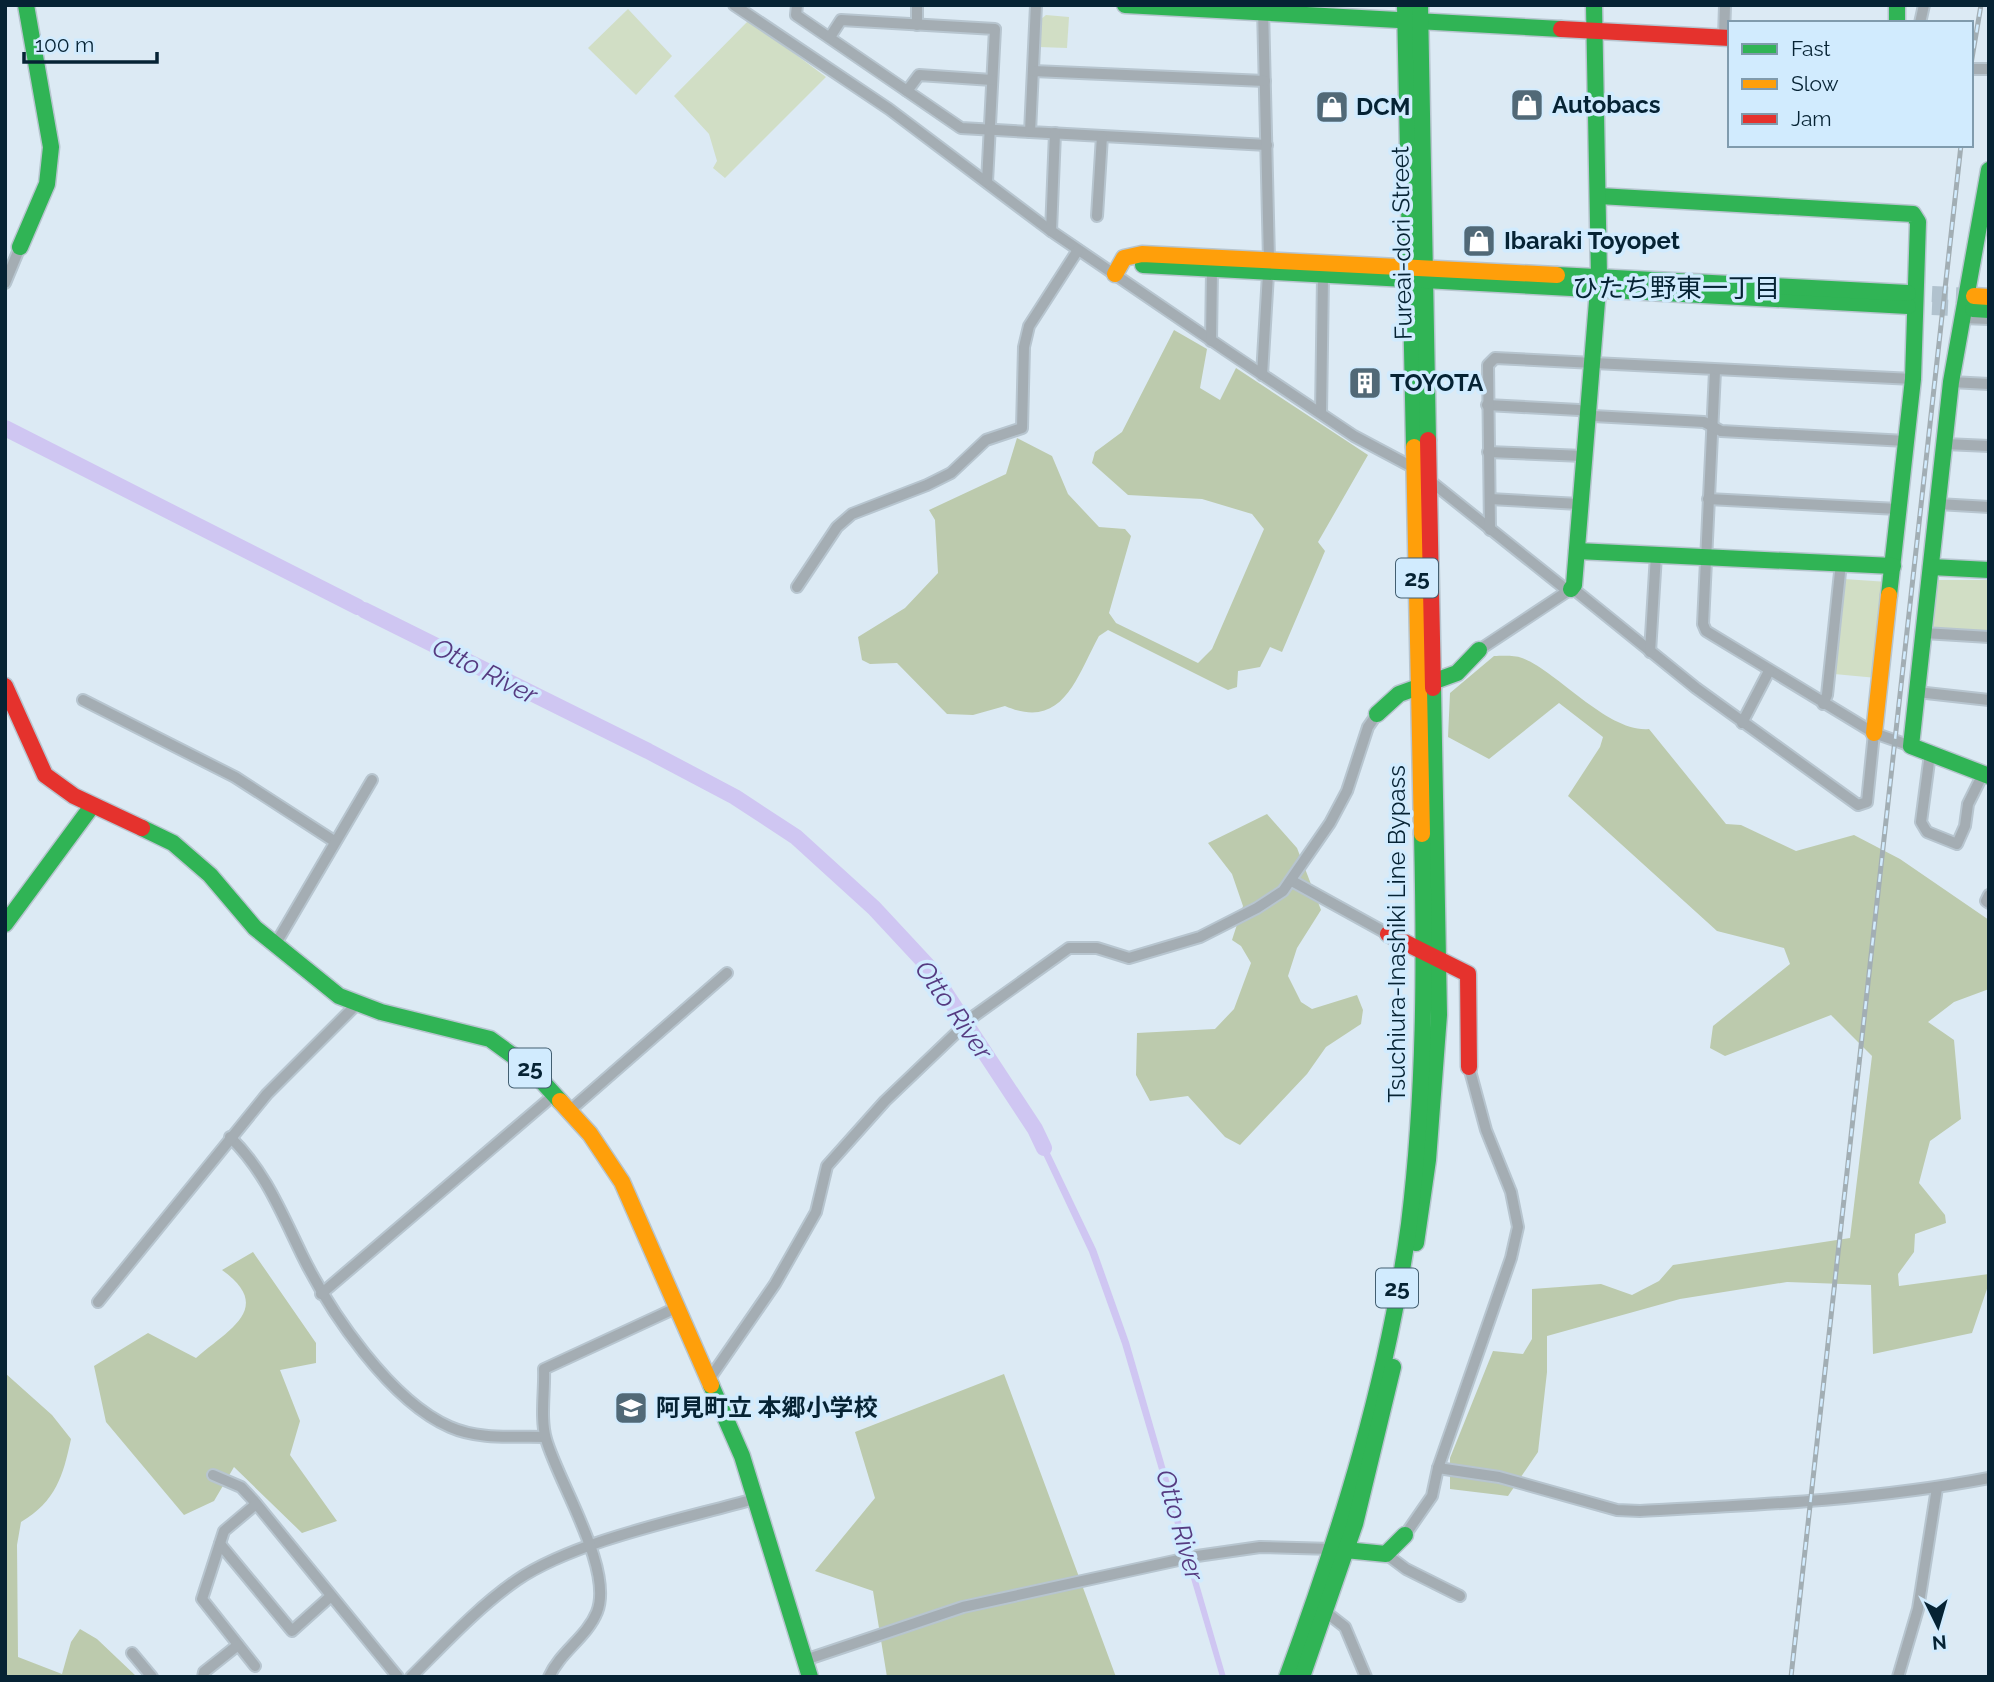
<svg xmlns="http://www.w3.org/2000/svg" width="1994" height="1682" font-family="Raleway,'Noto Sans JP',sans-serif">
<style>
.green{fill:#d1dec5}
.forest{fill:#bccaad}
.water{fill:#cfc6f2}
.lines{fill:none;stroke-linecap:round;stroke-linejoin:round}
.river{stroke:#cfc6f2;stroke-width:16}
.secondary-tunnel{stroke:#b1c2ce;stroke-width:16;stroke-dasharray:16 8;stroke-linecap:butt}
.street-casing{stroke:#b7c5cf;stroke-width:14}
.fast-casing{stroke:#b7c5cf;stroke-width:19}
.slow-casing{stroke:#b7c5cf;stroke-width:19}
.jam-casing{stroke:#b7c5cf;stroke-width:19}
.street{stroke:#a4adb3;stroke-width:10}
.fast{stroke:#30b455;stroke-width:16}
.slow{stroke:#ff9f0a;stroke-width:16}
.jam{stroke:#e5322d;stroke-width:16}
.rail-casing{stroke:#a2aeb4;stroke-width:5}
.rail{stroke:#d1ebfe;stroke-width:2.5;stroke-dasharray:8;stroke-linecap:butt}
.labels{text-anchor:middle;stroke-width:7;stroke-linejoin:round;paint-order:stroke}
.shield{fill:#d1ebfe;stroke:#435f71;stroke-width:2}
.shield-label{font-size:23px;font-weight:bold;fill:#062334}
.poi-label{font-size:24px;font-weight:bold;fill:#062334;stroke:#d1ebfe;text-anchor:start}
.street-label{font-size:24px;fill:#062334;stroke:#d1ebfe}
.neighbourhood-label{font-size:26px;fill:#062334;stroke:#d1ebfe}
.water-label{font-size:26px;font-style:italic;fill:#563b81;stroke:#d1ebfe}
</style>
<rect width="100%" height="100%" fill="#dceaf4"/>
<g class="green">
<path d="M628,9L672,56L636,95L588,48Z"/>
<path d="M1046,15L1069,17L1067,48L1039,47L1040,20Z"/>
<path d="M749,20L826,77L725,178L713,168L717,161L709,134L674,96Z"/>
<path d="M1844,579L1888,582L1877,678L1834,674Z"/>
<path d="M1934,580H1989V635L1930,629Z"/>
</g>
<g class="forest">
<path d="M1174,330L1207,349L1200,388L1220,400L1236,368L1368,455L1318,542L1325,551L1282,652L1270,647L1260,667L1238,671L1237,687L1228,690L1108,630L1099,636C1076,678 1063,731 1005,706L973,715L947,714L897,663L870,664L862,660L858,637L905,608L938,573L935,520L929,510L1006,474L1017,438L1052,456L1068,494L1099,527L1125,529L1131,536L1109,613L1116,623L1198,663L1212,649L1264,529L1252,514L1202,499L1128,495L1092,463L1095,452L1122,432Z"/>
<path d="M1494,656C1502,656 1514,655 1522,658C1557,671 1608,733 1649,729L1726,824L1741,825L1796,851L1854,835L1900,859L1989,920V989L1954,1002L1928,1022L1954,1040L1961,1119L1930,1141L1919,1183L1945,1215L1946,1223L1915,1234L1914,1252L1898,1274L1899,1286L1989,1274V1283L1972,1333L1873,1354L1871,1285L1787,1282L1680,1299L1547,1336V1372L1538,1452L1508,1496L1450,1489V1458L1493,1351L1523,1354L1532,1339V1289L1601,1284L1632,1295L1659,1281L1673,1265L1850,1238L1872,1056L1831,1015L1725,1056L1710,1048L1713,1026L1790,964L1784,948L1717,931L1568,796L1600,747L1603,737L1559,703L1489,759L1448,737L1450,693Z"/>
<path d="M1267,814L1297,848L1321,910L1297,948L1288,976L1301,1002L1312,1009L1357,995L1363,1010L1361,1024L1326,1047L1307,1074L1240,1145L1225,1137L1188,1096L1150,1101L1136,1075L1137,1033L1215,1029L1234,1009L1251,963L1241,946L1232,940L1243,906L1232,874L1208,843Z"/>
<path d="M253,1252L316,1343V1363L280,1370L300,1421L290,1455L337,1521L302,1533L234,1467L214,1501L184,1515L106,1422L94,1366L148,1333L196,1358C228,1330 275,1308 222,1270Z"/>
<path d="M5,1373L52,1415L71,1439C63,1476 56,1501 21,1522L17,1545L18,1657L62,1674L71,1642L80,1629L97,1639L137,1677H5Z"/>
<path d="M1004,1374L1116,1677H887L873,1591L815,1571L875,1498L855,1432Z"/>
</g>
<path class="water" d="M1038,1128L1096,1249L1129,1342L1226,1677H1220L1122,1344L1089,1252L1032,1131Z"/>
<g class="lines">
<g class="river">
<path d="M5,428L358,607"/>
<path d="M364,610L648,751L735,797L796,837L874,908L927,965L1035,1129L1044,1148"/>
</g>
<g class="secondary-tunnel">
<path d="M1908,293L1974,296"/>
<path d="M1908,306L1973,309"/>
</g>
<defs>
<g id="street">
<path d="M734,5L889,109L1051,231L1227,351L1354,436L1416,469"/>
<path d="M797,5L796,15L961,128L1030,132"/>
<path d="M1036,5L1030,132L1267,145"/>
<path d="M1263,8L1269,260"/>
<path d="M1920,23L1924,5"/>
<path d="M917,25V5"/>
<path d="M830,37L841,20L995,29L987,182"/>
<path d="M1724,37L1725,5"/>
<path d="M1971,69H1989"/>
<path d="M1033,71L1265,81"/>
<path d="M907,91L919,75L992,80"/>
<path d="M1097,216L1102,136"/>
<path d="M1051,231L1055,133"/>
<path d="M5,283L20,247"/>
<path d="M1963,318L1989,319"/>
<path d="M1211,341L1212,270"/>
<path d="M1715,371L1703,624L1706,631L1874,733L1911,746"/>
<path d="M1262,375L1268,274"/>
<path d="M1951,382L1989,384"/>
<path d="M1487,405L1579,410L1593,416L1704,422L1721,431L1906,441"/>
<path d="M1321,413L1323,277"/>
<path d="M1945,444L1989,446"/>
<path d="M1488,452L1583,456"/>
<path d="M1429,480L1563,587L1576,591L1696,688L1858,805L1867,802L1874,733"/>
<path d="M1490,499L1579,504"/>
<path d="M1708,499L1898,509"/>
<path d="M1938,504L1989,507"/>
<path d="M1490,530L1488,365L1495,358L1913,379"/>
<path d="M797,587L837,527L852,514L927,485L951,473L986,440L1022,428L1024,347L1029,326L1078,250"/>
<path d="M1924,633L1989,637"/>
<path d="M1479,650L1571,589"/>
<path d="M1650,652L1656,555"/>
<path d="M1917,692L1989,700"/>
<path d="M83,700L235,777L334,841"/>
<path d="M1823,704L1827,695L1841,563"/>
<path d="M1742,723L1769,671"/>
<path d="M1930,754L1921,822L1927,832L1957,844L1965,826L1968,804L1983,774"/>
<path d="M1292,881L1388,934"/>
<path d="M1989,895L1986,901L1989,903"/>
<path d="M275,945L372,780"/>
<path d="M568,1112L727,973"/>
<path d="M230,1137C265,1171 281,1212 302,1255C330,1312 390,1401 450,1427C479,1440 514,1436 545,1437"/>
<path d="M321,1294L554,1095"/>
<path d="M98,1302L267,1094L358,1003"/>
<path d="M708,1381L775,1284L816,1212L827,1166L885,1101L974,1016L1069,948H1097L1129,958L1200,937L1257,908L1283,891L1330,823L1347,791L1368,727L1377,714"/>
<path d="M1438,1468L1499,1477L1617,1510L1640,1511C1757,1505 1874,1500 1989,1478"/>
<path d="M213,1475L241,1487L254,1501L398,1677"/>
<path d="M1405,1535L1432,1496L1438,1468L1511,1258L1518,1227L1511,1192L1486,1130L1469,1067"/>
<path d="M220,1544L292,1631L331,1596"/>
<path d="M1386,1554L1406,1569L1460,1596"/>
<path d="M1327,1613L1345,1627L1366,1677"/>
<path d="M132,1653L152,1677"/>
<path d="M805,1660L963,1607L1197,1556L1260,1547L1333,1549"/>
<path d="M255,1666L202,1599L224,1531L256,1504"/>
<path d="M203,1677L204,1672L238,1645"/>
<path d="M411,1677C444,1644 478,1607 517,1580C576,1540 684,1519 754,1499"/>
<path d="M549,1677C560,1652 587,1637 597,1612C614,1569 558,1482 546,1439C540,1418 545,1390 544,1369L678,1307"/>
<path d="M1898,1677L1918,1609L1937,1488"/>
</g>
<g id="fast">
<path d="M1125,5L1561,29"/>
<path d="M1405,5L1414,447"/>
<path d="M1420,5L1428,440"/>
<path d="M1897,5V23"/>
<path d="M1989,170L1951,382L1911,746L1989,776"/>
<path d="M1599,196L1913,214L1918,222L1913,379L1889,595"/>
<path d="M20,247L47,184L51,147L26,5"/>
<path d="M1143,265L1908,306"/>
<path d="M1557,275L1908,293"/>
<path d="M1973,309L1989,310"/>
<path d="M1577,551L1893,566"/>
<path d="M1931,567L1989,570"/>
<path d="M1571,589L1574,585L1599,277L1594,5"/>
<path d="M1377,714L1399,694L1457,673L1479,650"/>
<path d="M142,828L173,843L210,875L255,928L339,996L381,1012L490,1039L530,1068L560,1101"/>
<path d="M5,924L92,806"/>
<path d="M1416,1243L1428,1160L1439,1015L1433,688"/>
<path d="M711,1385L742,1456L810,1677"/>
<path d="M1335,1549L1386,1554L1405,1535"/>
<path d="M1287,1677C1341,1530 1388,1380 1409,1224C1425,1094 1425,964 1422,834"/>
<path d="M1302,1677L1355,1524L1393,1367"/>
</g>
<g id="slow">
<path d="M1115,274L1124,258L1142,254L1557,275"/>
<path d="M1974,296L1989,297"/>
<path d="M1414,447L1422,834"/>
<path d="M1874,733L1889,595"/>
<path d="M560,1101L590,1134L622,1182L711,1385"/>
</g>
<g id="jam">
<path d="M1561,29L1730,38"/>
<path d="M1428,440L1433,688"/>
<path d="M5,686L45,775L74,796L142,828"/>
<path d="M1388,934L1468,974L1469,1067"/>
</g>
</defs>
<use href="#street" class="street-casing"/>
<use href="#fast" class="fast-casing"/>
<use href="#slow" class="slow-casing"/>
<use href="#jam" class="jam-casing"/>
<use href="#street" class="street"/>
<use href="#fast" class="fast"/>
<use href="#slow" class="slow"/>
<use href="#jam" class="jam"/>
<defs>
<g id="rail">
<path d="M1971,64L1981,5"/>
<path d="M1791,1677L1961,145"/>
</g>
</defs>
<use href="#rail" class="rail-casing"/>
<use href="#rail" class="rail"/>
</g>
<defs>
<symbol id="shop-square" viewBox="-11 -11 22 22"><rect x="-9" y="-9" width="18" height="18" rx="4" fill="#516977" stroke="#d1ebfe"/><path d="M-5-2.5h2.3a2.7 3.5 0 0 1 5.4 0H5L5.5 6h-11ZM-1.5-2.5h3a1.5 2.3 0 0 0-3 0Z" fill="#fff"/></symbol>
<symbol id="building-square" viewBox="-11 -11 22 22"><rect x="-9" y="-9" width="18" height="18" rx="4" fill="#516977" stroke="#d1ebfe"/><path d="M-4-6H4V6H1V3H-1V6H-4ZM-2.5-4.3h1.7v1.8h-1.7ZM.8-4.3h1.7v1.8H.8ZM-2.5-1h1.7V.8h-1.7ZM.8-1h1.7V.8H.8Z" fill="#fff"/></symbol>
<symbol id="school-square" viewBox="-11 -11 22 22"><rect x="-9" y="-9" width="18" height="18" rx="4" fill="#516977" stroke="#d1ebfe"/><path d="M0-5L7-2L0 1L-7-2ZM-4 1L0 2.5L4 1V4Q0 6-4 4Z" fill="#fff"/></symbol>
</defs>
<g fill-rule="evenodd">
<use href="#shop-square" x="1508" y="86" width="38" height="38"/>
<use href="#shop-square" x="1313" y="88" width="38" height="38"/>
<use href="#shop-square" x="1460" y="222" width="38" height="38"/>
<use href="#building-square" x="1346" y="364" width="38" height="38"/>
<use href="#school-square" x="612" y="1389" width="38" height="38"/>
</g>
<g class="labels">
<g class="shield">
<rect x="1396" y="558.5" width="42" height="39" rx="5"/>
<rect x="509" y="1048.5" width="42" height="39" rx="5"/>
<rect x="1376" y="1268.5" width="42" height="39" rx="5"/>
</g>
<g class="shield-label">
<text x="1417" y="586">25</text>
<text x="530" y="1076">25</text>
<text x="1397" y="1296">25</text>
</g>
<g class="poi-label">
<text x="1552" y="113">Autobacs</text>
<text x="1356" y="115">DCM</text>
<text x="1504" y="249">Ibaraki Toyopet</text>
<text x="1390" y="391">TOYOTA</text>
<text x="656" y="1416">阿見町立 本郷小学校</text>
</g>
<g class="street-label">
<text transform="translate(1402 243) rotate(-91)" y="8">Fureai-dori Street</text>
<text transform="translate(1397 934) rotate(-90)" y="8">Tsuchiura-Inashiki Line Bypass</text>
</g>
<g class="neighbourhood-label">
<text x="1676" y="297">ひたち野東一丁目</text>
</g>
<g class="water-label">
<text transform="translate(485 671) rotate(27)" y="9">Otto River</text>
<text transform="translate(954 1010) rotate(55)" y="9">Otto River</text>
<text transform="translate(1180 1525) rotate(74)" y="9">Otto River</text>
</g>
</g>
<rect width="1994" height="1682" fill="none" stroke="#062334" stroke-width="14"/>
<rect x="1728" y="21" width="245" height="126" fill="#d1ebfe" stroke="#809bad" stroke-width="2"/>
<rect x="1742" y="44" width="35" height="10" fill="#30b455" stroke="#809bad" stroke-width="2"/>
<text x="1791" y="56" font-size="21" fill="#062334">Fast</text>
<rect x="1742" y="79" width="35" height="10" fill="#ff9f0a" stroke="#809bad" stroke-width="2"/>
<text x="1791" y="91" font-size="21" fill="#062334">Slow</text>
<rect x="1742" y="114" width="35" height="10" fill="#e5322d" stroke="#809bad" stroke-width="2"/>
<text x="1791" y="126" font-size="21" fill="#062334">Jam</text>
<g transform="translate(1938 1626) rotate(175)" stroke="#d1ebfe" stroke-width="5" paint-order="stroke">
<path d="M0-5L12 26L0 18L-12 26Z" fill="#062334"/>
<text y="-10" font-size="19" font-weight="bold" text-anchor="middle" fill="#062334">N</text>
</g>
<path d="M24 52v10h133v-10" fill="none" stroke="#062334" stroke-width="3.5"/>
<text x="35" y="52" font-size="21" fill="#062334" stroke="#d1ebfe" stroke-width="5" paint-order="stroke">100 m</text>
</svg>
